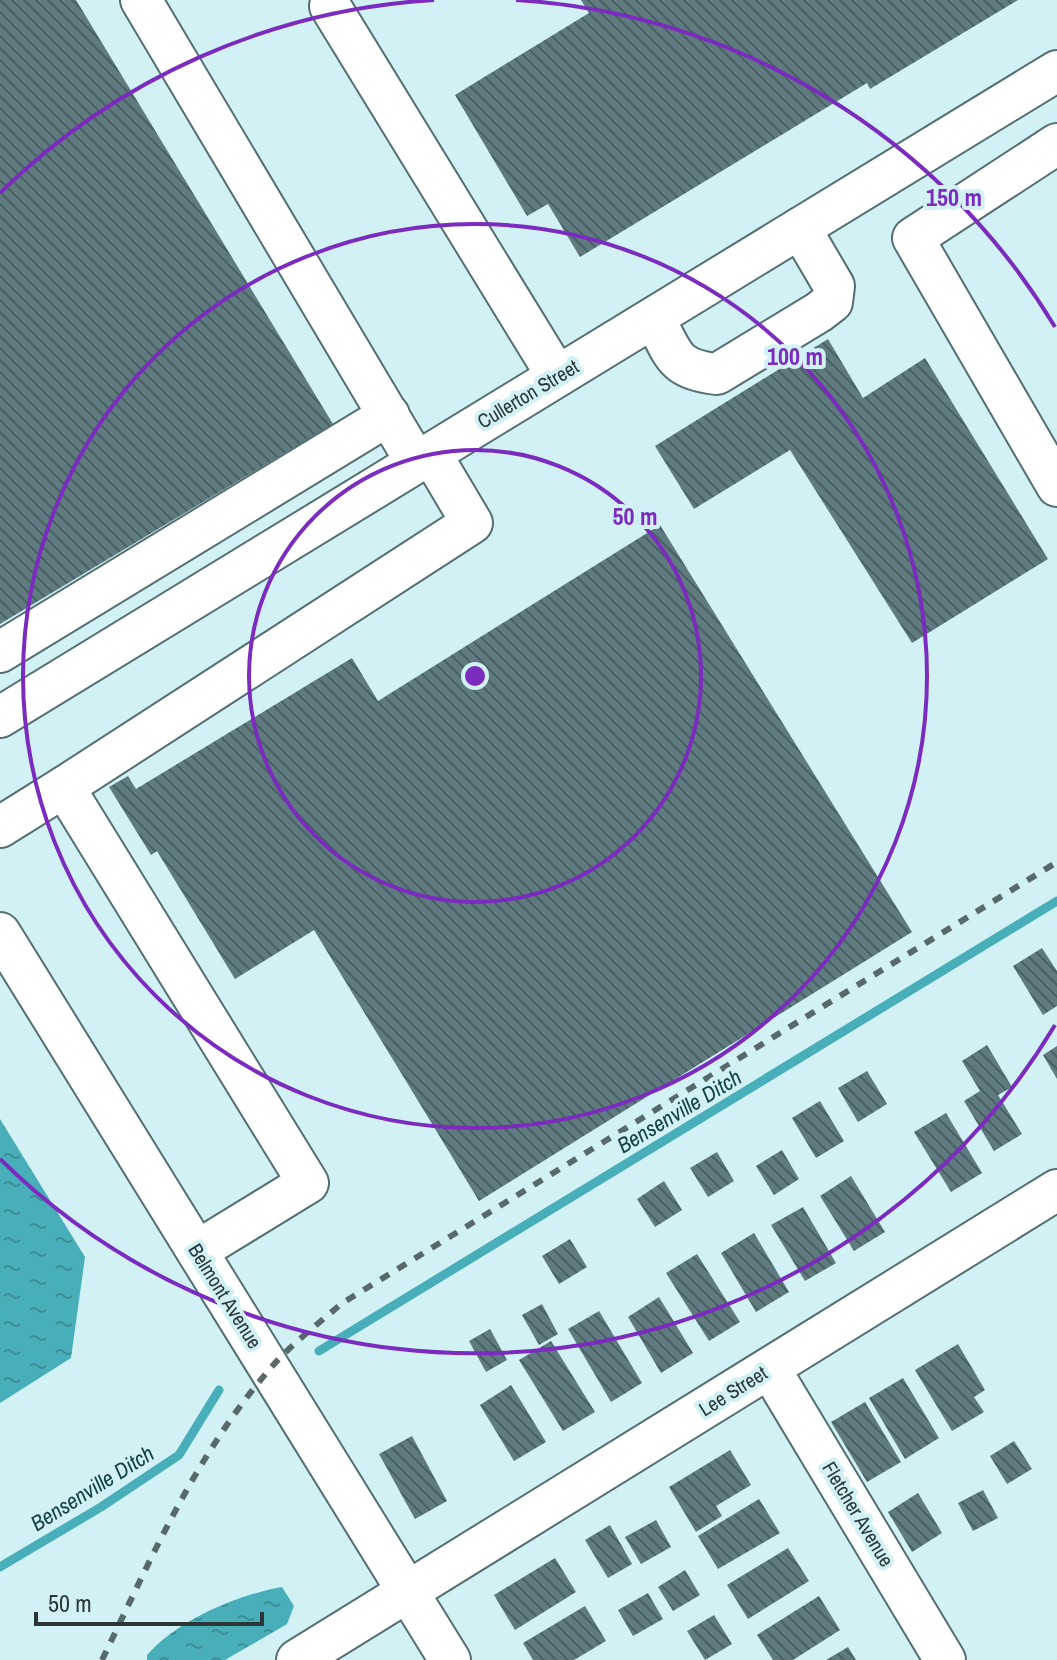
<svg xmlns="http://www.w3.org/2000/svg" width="1057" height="1660" font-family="'Archivo Narrow',sans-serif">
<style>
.water{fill:url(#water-ripples)}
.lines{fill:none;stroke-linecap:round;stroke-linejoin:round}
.stream{stroke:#48aeba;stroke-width:9}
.building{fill:url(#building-back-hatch)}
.minor-casing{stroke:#546f73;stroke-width:44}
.minor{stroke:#fff;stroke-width:40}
.rail{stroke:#58696b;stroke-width:6;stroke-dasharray:10 10;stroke-linecap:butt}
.ring{fill:none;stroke:#7b2cbf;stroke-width:4}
.labels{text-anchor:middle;stroke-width:8;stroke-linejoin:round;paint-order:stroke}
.street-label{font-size:20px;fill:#2a3637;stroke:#d2f1f5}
.water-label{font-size:22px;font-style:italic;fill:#124146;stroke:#d2f1f5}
.centre{fill:#7b2cbf;stroke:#d2f1f5;stroke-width:4}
.ring-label{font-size:24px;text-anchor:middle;font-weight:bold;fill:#7b2cbf;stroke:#d2f1f5;stroke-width:8;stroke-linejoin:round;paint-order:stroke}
</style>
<defs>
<pattern id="water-ripples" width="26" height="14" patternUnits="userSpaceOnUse" patternTransform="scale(2)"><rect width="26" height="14" fill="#48aeba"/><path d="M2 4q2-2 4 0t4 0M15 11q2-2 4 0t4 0" fill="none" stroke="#3c8e98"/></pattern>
<pattern id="building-back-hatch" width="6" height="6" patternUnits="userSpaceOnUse" patternTransform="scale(2)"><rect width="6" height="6" fill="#5f7b7f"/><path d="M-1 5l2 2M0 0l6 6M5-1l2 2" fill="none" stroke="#4a6063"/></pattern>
</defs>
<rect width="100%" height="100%" fill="#d2f1f5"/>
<g class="water">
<path d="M0,1119L85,1257L71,1358L0,1403Z"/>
<path d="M282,1587L294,1606L287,1624L225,1660H147V1655C178,1620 237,1595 282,1587Z"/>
</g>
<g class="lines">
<g class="stream">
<path d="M319,1351L1057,901"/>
<path d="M0,1567L101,1507L179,1455L219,1390"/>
</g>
</g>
<g class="building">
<path d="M0,0H76L333,424L0,624Z"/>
<path d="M581,0H1018L870,89L867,83L580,257L548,204L527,216L455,95L589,13Z"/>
<path d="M828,339L863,398L925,358L1048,559L912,643L790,450L694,509L655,446Z"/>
<path d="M660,525L912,932L479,1201L314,930L235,979L157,851L151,855L109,787L128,776L136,789L352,658L378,701Z"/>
<path d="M1042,948L1057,971V1006L1043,1015L1013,966Z"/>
<path d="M987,1045L1012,1087L998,1095L1022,1134L994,1151L964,1101L980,1091L962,1061Z"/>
<path d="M1057,1046V1079L1043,1055Z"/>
<path d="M867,1071L887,1104L858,1122L838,1088Z"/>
<path d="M820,1101L844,1141L816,1158L792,1118Z"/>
<path d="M946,1113L982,1173L951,1192L914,1132Z"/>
<path d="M782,1150L799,1179L774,1195L756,1166Z"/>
<path d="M717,1152L734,1181L708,1197L690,1168Z"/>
<path d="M851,1176L885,1232L854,1251L820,1196Z"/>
<path d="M664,1181L682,1210L655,1227L637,1199Z"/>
<path d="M803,1207L836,1263L805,1281L771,1225Z"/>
<path d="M754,1233L789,1292L756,1312L721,1253Z"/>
<path d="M570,1239L587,1267L559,1284L542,1256Z"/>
<path d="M697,1254L740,1322L709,1341L666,1273Z"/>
<path d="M659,1297L693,1353L661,1373L628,1317Z"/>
<path d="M542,1304L558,1334L539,1345L522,1315Z"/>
<path d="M599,1311L642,1383L611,1402L568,1329Z"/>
<path d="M490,1329L507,1360L486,1372L469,1341Z"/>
<path d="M551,1341L595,1412L563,1431L519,1360Z"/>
<path d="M958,1344L985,1390L974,1397L984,1412L952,1431L915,1370Z"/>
<path d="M903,1378L939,1438L905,1459L869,1398Z"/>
<path d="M511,1385L546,1442L514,1461L480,1405Z"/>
<path d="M865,1402L901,1462L867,1482L831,1422Z"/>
<path d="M412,1436L447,1501L415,1519L379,1454Z"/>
<path d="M1014,1441L1032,1469L1007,1484L990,1456Z"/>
<path d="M730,1450L751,1485L716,1506L722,1516L696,1532L669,1487Z"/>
<path d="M983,1490L998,1518L973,1531L958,1503Z"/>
<path d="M918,1493L942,1533L912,1552L888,1512Z"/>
<path d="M759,1499L780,1533L718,1569L698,1536Z"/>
<path d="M656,1520L671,1547L641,1564L625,1537Z"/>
<path d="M610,1525L632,1564L608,1578L585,1540Z"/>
<path d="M788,1548L809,1581L748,1619L727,1585Z"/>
<path d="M555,1558L576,1592L515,1630L494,1595Z"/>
<path d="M685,1570L700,1595L673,1611L658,1587Z"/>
<path d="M648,1593L663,1619L633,1636L618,1610Z"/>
<path d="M819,1596L840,1630L793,1660H773L757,1635Z"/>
<path d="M585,1606L606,1641L574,1660H533L523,1643Z"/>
<path d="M714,1615L732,1644L705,1660L687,1631Z"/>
<path d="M848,1647L856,1660H826Z"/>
</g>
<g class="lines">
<defs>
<g id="minor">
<path d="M141,0L416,462"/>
<path d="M330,6L557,376"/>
<path d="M1057,144L913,238L1057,486"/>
<path d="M654,318C674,354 672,369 717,374L819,312L832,302L834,286L800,228"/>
<path d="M0,652L389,415"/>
<path d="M0,717L1057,71"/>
<path d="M64,787L472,523L431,454"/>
<path d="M0,827L64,787L308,1183L197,1251"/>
<path d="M0,933L450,1660"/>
<path d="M770,1369L945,1660"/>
<path d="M297,1660L1057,1190"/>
</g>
</defs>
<use href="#minor" class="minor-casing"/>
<use href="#minor" class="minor"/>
<path class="rail" d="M102,1660C151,1559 195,1456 269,1370C289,1346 317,1325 341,1304L1057,862"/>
</g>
<g class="ring">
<circle cx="475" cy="676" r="226"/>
<circle cx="475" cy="676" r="452"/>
<path d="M1055 1025A677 677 0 0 1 0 1159M0 193A677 677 0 0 1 434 0M516 0A677 677 0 0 1 1055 327"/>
</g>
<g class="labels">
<g class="street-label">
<text transform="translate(528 394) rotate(-31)" y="7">Cullerton Street</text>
<text transform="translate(225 1296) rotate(58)" y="7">Belmont Avenue</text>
<text transform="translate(733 1391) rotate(-32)" y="7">Lee Street</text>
<text transform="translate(858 1514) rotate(59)" y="7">Fletcher Avenue</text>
</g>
<g class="water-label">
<text transform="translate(679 1111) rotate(-31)" y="8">Bensenville Ditch</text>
<text transform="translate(92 1488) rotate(-32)" y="8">Bensenville Ditch</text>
</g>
</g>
<circle cx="475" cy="676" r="12" class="centre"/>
<g class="ring-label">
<text x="954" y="206">150 m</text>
<text x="795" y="365">100 m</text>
<text x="635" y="525">50 m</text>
</g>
<path d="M36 1612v12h226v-12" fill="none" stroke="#2a3637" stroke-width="4"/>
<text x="48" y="1612" font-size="24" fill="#2a3637" stroke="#d2f1f5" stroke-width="6" paint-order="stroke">50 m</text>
</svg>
